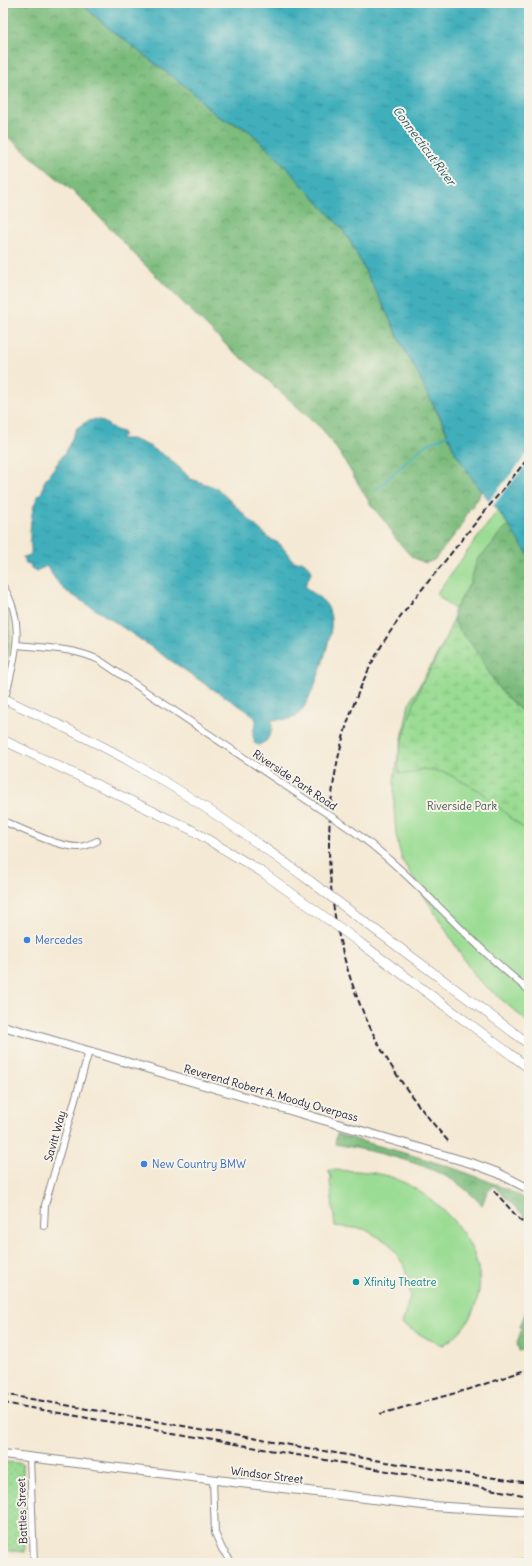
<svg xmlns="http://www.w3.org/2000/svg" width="532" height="1566" font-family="Delius,sans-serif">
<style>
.green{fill:#9adc93;stroke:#5e7f67}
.forest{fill:url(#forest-crowns);stroke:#4e6f5c}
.wetland{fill:url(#wetland-marsh);stroke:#5e7f67}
.garden{fill:url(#garden-dots);stroke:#5e7f67}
.water{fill:url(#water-ripples);stroke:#30687b}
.pier{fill:#f4e9d4}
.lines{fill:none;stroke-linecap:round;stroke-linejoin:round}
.stream{stroke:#3fafbb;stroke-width:2}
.minor-casing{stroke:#8b8688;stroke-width:8}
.major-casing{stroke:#8b8688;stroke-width:10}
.highway-casing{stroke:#8b8688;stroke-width:10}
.minor{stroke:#fff;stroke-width:6}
.major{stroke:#fff;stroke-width:8}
.highway{stroke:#fff;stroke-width:9}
.rail{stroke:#22223b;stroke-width:2;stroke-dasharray:6 3;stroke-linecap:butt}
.minor-bridge-casing{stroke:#8b8688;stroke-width:8;stroke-linecap:butt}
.highway-bridge-casing{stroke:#8b8688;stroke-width:10;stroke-linecap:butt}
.minor-bridge{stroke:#fff;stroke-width:6}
.highway-bridge{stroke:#fff;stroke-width:9}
.shop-dot{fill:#3f7fe0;stroke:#f7f3e8;stroke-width:1.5}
.culture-dot{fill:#0f9aa8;stroke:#f7f3e8;stroke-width:1.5}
.labels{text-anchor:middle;stroke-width:4;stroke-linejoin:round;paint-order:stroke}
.street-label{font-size:11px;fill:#22223b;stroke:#f7f3e8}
.park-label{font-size:11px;fill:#465a55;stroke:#f7f3e8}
.shop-label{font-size:11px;fill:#366cbe;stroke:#f7f3e8;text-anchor:start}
.culture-label{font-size:11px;fill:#0d838f;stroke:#f7f3e8;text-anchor:start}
.water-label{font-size:12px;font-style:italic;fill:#2e5a6e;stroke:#f7f3e8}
</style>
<defs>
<pattern id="forest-crowns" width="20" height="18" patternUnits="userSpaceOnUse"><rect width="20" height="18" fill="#7bbc7d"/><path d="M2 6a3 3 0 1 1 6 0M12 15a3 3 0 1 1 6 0" fill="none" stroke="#649868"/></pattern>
<pattern id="wetland-marsh" width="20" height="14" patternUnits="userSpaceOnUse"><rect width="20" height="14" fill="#9adc93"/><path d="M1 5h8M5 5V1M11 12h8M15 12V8" fill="none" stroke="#84bc80"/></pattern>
<pattern id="garden-dots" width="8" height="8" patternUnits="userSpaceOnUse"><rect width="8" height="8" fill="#9adc93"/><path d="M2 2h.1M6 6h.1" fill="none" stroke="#84bc80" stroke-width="1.8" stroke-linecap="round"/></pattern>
<pattern id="water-ripples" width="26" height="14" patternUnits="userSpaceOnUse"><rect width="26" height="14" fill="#3fafbb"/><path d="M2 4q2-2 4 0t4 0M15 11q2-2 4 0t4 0" fill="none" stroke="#348e99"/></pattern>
</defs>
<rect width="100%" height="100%" fill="#f7f3e8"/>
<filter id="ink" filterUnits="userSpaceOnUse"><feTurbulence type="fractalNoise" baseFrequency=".025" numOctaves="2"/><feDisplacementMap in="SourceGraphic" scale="8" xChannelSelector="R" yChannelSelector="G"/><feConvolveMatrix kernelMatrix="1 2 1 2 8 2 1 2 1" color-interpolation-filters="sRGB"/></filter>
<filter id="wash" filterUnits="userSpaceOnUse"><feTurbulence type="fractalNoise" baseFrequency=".012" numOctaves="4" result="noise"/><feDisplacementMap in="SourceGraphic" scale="16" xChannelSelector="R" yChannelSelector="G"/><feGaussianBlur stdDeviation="0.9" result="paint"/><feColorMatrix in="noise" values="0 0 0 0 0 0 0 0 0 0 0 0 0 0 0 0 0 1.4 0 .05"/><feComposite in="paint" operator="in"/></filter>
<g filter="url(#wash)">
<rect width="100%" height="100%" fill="#f4e9d4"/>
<g class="green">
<path d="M498,510L529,556V1023L475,977L402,860L396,835L394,808V778L409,704L460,614L436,594Z"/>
<path d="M3,599C14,628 10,648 3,677Z"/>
<path d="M328,1170C355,1171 380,1170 405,1183C448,1205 496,1257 474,1309C468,1324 457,1337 443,1345L428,1339L402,1324L410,1296L405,1267L389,1243L364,1229L335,1226L330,1180L332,1179Z"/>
</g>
<g class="forest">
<path d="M3,3H80L111,30L190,90L217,116L248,130L275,155L339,225L349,239L384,307L402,345L420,377L424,388L441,420L455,452L481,491L478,499L468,511L461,527L434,560L426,563L418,560L411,556L395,538L387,524L371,505L341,455L322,429L253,367L228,347L142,262L112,230L76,194L3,133Z"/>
<path d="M509,524L529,535V719L521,710L508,699L497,686L472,645L456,627L454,619V611L470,583L477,560L494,542L498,535Z"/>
<path d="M337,1134C398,1152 473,1169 529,1201V1221L494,1186L487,1192L482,1205C473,1196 465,1188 454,1181C422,1161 372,1151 335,1144Z"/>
<path d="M529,1303V1348L519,1351L517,1343L522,1328L520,1327Z"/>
</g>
<path class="wetland" d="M454,619C457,629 464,635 471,644C481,657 488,672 497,686C506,699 519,707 529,719V832L513,820L482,792L450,775L443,772L423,769L407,774L399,773L398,756L410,715L422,683L435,661Z"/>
<path class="garden" d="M3,1462L21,1463L23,1465L25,1552L3,1550Z"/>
<g class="water">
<path d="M80,3H529V556L498,510L477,486L455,452L442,420L424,388L420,377L402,345L384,307L349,239L339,225L275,155L248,130L241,126L217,116L190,90L111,30Z"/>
<path d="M96,419C106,421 113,431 123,432L124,435L121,437V439H132L149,446L170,459L191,479L217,488L258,528L269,538L280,544L294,562L302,561L311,568V573L305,586C312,595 325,598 329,610C331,616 332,622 331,628C329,646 311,707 296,716C288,721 281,719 272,720V730L268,738L266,741L259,745L254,743C255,741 254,739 253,736C252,725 263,723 249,712L208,686L109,618L66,591L55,579L47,566L36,571L31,568L30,563L27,565L25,563V560L23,557H28L31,553C32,547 29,542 30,537C30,524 32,500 42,492L44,482L66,451L77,428L86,422Z"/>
</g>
<path class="pier" d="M529,452V461L492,507L488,502Z"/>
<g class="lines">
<path class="stream" d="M376,490L425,445L449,435"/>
</g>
</g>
<g filter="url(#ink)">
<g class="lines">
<defs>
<g id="minor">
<path d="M3,586C28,626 13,664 3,706"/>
<path d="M17,645C45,648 74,648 99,660L317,807"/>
<path d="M3,821C22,829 60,848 79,847C86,846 91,844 97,841"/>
<path d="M346,826C414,872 464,940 529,990"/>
<path d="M44,1226L45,1205L89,1051"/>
<path d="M30,1458L34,1563"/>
<path d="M213,1480L215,1533L222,1549L232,1563"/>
<path d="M520,1563L529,1561"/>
</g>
<g id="major">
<path d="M3,1026L474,1164L498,1173L529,1189"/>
<path d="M3,1454L431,1506L529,1512"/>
</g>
<g id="highway">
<path d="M19,706C58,724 96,742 133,763C195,798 253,839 310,881"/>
<path d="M3,740L190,829L262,872L315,910"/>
<path d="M354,914L529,1044"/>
<path d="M359,942L529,1068"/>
</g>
</defs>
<use href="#minor" class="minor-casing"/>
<use href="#major" class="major-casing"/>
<use href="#highway" class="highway-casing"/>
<use href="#minor" class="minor"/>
<use href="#major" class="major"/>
<use href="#highway" class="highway"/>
<g class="rail">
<path d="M448,1141C421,1110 397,1079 378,1043C314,923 311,770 379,650C396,620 419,593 441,566C470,529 500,493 529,457"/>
<path d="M494,1191L529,1230"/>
<path d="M3,1394L386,1462L529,1483"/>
<path d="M3,1403L529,1496"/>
<path d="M380,1414L470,1389L529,1369"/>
</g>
<defs>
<path id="minor-bridge" d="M317,807L346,826"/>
<g id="highway-bridge">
<path d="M3,698L19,706"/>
<path d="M310,881L354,914"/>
<path d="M315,910L359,942"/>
</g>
</defs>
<use href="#minor-bridge" class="minor-bridge-casing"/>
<use href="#highway-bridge" class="highway-bridge-casing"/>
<use href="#minor-bridge" class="minor-bridge"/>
<use href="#highway-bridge" class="highway-bridge"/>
</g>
</g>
<g class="shop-dot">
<circle cx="27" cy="940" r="4"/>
<circle cx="144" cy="1164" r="4"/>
</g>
<circle class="culture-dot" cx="356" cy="1282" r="4"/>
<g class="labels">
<g class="street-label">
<text transform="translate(295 780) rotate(34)" y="4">Riverside Park Road</text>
<text transform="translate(271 1093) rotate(16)" y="4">Reverend Robert A. Moody Overpass</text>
<text transform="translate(55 1136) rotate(-74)" y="4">Savitt Way</text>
<text transform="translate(267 1475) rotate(7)" y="4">Windsor Street</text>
<text transform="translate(22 1511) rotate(-92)" y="4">Battles Street</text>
</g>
<g class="park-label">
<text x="462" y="810">Riverside Park</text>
</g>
<g class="shop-label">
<text x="35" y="944">Mercedes</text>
<text x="152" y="1168">New Country BMW</text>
</g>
<g class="culture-label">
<text x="364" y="1286">Xfinity Theatre</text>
</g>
<g class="water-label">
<text transform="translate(424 146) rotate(53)" y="4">Connecticut River</text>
</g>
</g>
<rect width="532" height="1566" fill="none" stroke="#f7f3e8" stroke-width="16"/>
</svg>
